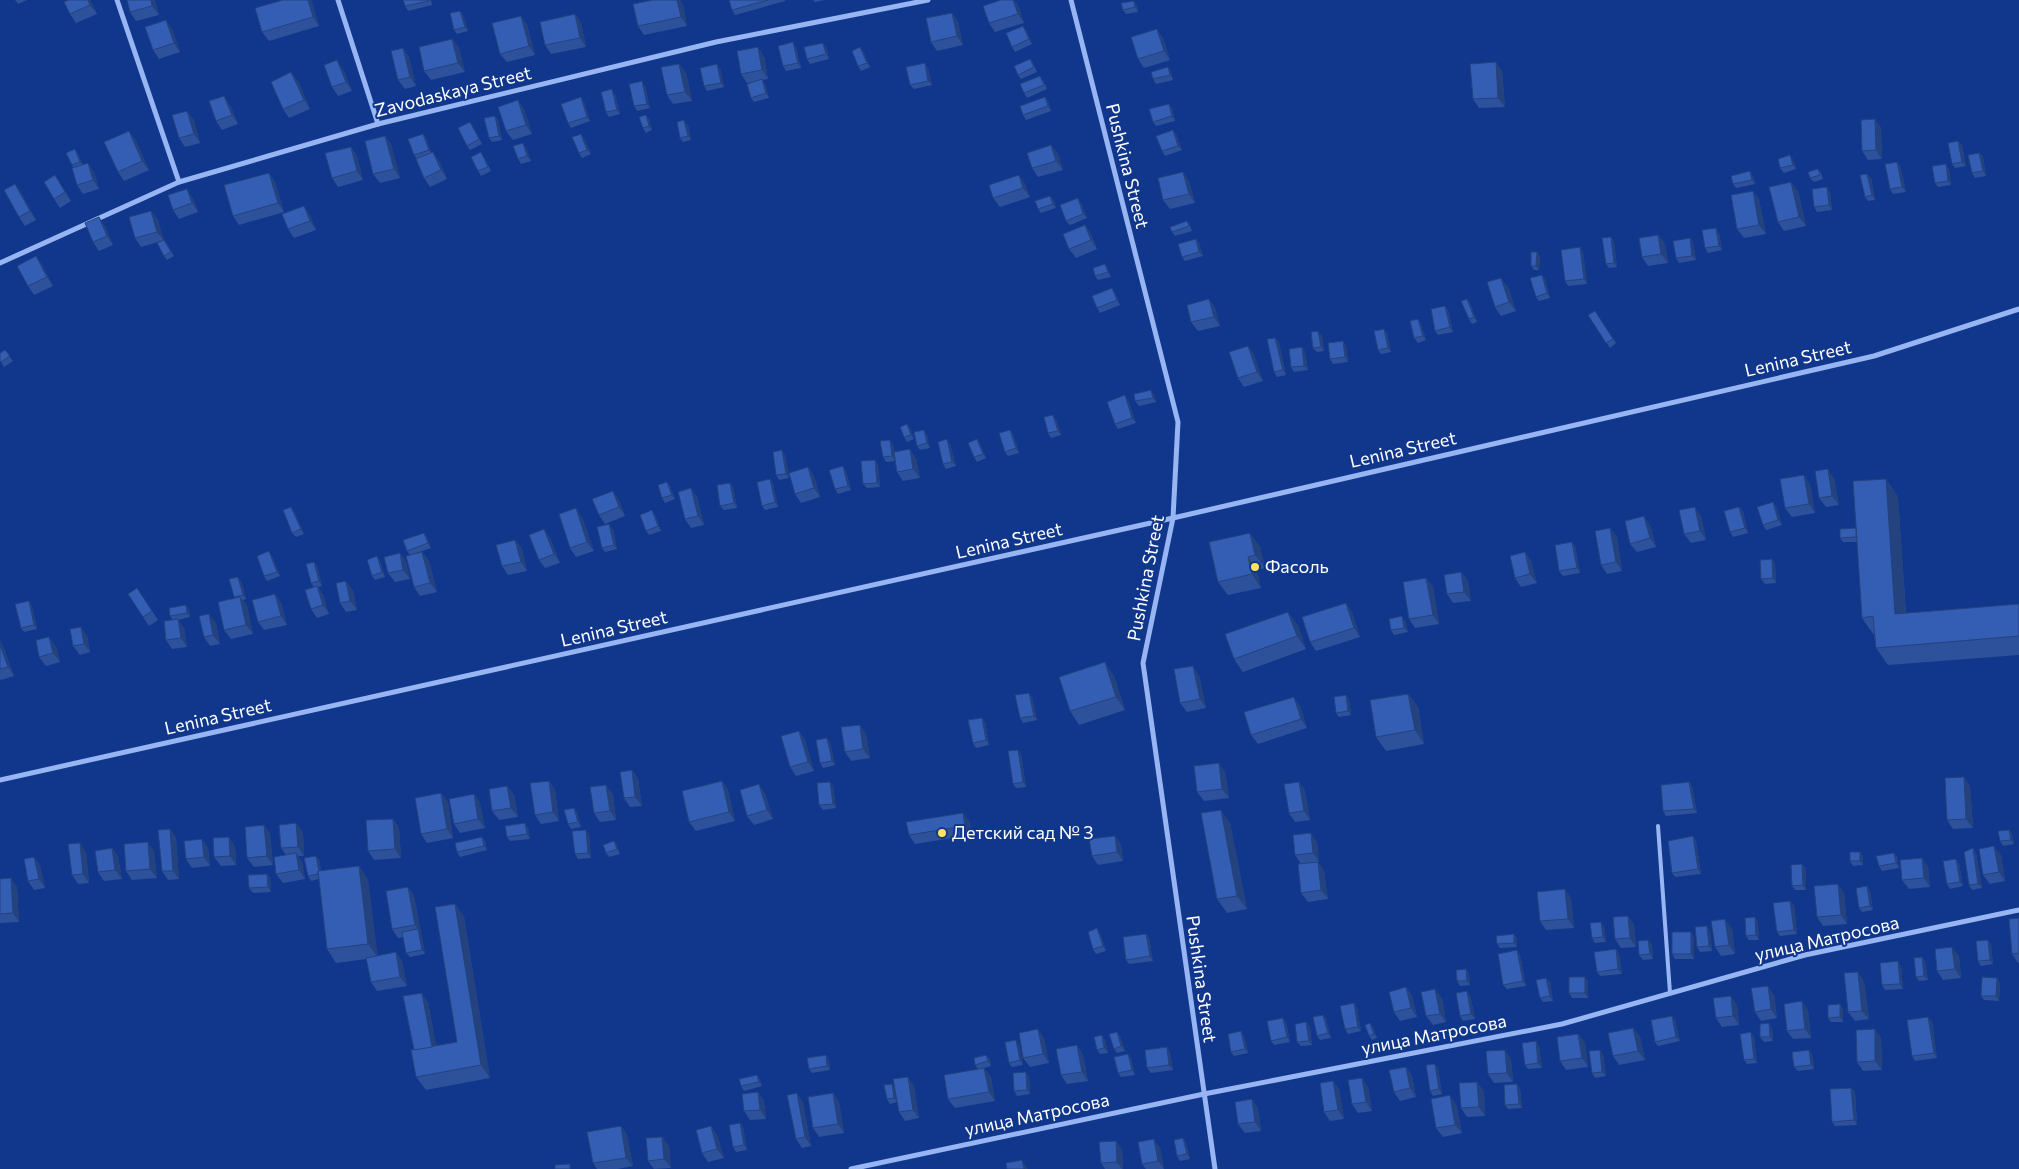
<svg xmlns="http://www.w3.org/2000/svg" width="2019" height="1169" font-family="Commissioner,sans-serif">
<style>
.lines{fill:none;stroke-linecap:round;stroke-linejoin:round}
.service{stroke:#97b5f2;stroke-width:4}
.minor{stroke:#97b5f2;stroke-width:5}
.wall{fill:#2d519a}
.shaded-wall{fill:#24427d}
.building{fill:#345eb3;stroke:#24427d}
.poi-dot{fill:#ffe358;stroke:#10378c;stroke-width:2}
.labels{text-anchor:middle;stroke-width:4;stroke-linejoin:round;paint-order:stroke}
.street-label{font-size:18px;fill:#fff;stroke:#10378c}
.poi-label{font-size:18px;fill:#fff;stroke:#10378c;text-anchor:start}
</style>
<rect width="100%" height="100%" fill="#10378c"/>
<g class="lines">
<path class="service" d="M1658,826L1670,993"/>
<g class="minor">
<path d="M117,0L179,182"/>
<path d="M338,0L378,124"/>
<path d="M1071,0L1178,422L1173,518L1143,663L1215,1169"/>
<path d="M0,263L179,182L378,124L716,42L928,0"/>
<path d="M0,780L1173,518L1874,356L2019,309"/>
<path d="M851,1169L1204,1094L1562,1024L1805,955L2019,910"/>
</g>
</g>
<g class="wall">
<path d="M15,0H27L18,4Z"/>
<path d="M68,0H90L97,14L76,23L70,14Z"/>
<path d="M127,0H155L159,15L136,21L130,12Z"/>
<path d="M283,0H311L312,2L319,26L269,41L262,32Z"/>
<path d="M431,0L432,5L408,11L405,6Z"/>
<path d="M729,0H785V1L735,15L732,10Z"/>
<path d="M813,0H825L815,2Z"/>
<path d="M1001,0H1014L1018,5L1024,23L995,32L989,23Z"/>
<path d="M683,4L687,26L644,35L638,26Z"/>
<path d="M1137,5L1138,12L1126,14L1123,10Z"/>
<path d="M460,11L463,15L468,31L457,34L454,30Z"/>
<path d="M952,13L958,22L963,45L937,51L931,42Z"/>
<path d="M575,14L581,23L586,47L551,54L545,45Z"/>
<path d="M521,16L527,25L535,55L507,62L500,54Z"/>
<path d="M172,29L180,52L159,59L153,50Z"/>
<path d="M1026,30L1032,44L1015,52L1012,47Z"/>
<path d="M1163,38L1170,60L1144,68L1138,59Z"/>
<path d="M452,39L459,48L465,72L431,80L424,71Z"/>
<path d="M796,47L801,68L786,71L783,66Z"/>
<path d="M826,47L829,59L810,64L807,59Z"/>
<path d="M860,47L863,51L870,67L861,71L858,66Z"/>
<path d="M403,48L409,57L416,86L405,89L398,80Z"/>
<path d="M764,56L768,79L762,80L765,84L769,98L754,102L751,98L754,82L747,83L741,74Z"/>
<path d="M1030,59L1033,63L1037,72L1021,79L1018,75Z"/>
<path d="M679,64L686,73L692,101L673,104L667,95Z"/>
<path d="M1168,67L1171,72L1173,80L1156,84L1153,79Z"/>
<path d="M720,68L724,87L707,91L704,86Z"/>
<path d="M928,68L932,85L914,89L910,85Z"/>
<path d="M343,69L352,91L338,96L332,87Z"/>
<path d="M1502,71L1505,107L1479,108L1473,99Z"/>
<path d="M1043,80L1047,89L1027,98L1024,93Z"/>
<path d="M298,81L310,109L289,118L283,109Z"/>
<path d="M645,86L650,108L637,111L634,106Z"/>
<path d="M615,94L620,114L609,117L606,112Z"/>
<path d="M1045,97L1048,101L1051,111L1026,120L1023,115Z"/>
<path d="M584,102L590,121L571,128L568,123Z"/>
<path d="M230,105L238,124L222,130L216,121Z"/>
<path d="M1172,108L1175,121L1156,126L1153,122Z"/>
<path d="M524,109L532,134L513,140L506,131Z"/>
<path d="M646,115L649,119L652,130L646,133L643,128Z"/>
<path d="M495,116L498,120L502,140L492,142L489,138Z"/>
<path d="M1875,119L1881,128L1882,159L1868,160L1862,151Z"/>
<path d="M194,120L200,143L185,147L179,138Z"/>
<path d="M688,125L691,140L683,142L680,138Z"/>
<path d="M473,126L482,144L470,150L467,146Z"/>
<path d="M423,134L426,138L431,153L439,161L447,179L430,187L424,178L417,159L414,155Z"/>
<path d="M1176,134L1182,150L1165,156L1162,151Z"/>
<path d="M385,136L391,144L400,178L380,183L373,174Z"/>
<path d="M584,138L591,154L582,158L579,153Z"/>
<path d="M135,139L149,170L124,181L118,172Z"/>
<path d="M1958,141L1962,145L1966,166L1955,168L1952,164Z"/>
<path d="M1051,145L1058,154L1063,170L1038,177L1032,168Z"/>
<path d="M351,147L357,156L363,180L338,187L332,178Z"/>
<path d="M526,147L531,161L521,164L518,159Z"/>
<path d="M75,149L78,154L83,165L94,172L99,189L83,194L77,185L74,168L72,165Z"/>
<path d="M1979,153L1983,157L1986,176L1975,178L1972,173Z"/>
<path d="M1790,155L1793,160L1796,169L1784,173L1780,168Z"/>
<path d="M484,157L491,171L481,176L478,171Z"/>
<path d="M1897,162L1900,166L1906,192L1893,194L1890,189Z"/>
<path d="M1818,169L1821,173L1823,179L1814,182L1810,178Z"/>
<path d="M1949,169L1951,185L1938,187L1935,183Z"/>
<path d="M269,173L275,182L284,212L239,225L233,216Z"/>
<path d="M55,175L71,201L60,208L54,199Z"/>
<path d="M1019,175L1025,184L1030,197L1000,207L993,198Z"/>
<path d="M1753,176L1755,184L1736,188L1733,184Z"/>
<path d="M1871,178L1875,200L1868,201L1865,197Z"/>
<path d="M1189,181L1195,203L1170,209L1163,200Z"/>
<path d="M15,184L21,193L36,220L25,226L19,217Z"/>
<path d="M1753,191L1759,200L1766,234L1744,238L1737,229Z"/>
<path d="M1798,191L1806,226L1784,231L1778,222Z"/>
<path d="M1830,192L1832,210L1817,212L1814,207Z"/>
<path d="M1050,196L1054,201L1056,208L1041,213L1038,209Z"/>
<path d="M193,198L198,212L179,219L173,210Z"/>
<path d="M1081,203L1087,218L1070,225L1066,221Z"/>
<path d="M151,211L158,220L163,240L167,244L174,256L167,260L164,256L162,241L141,247L135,238Z"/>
<path d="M310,215L316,230L294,238L288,229Z"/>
<path d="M1187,221L1190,226L1192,231L1175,236L1172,232Z"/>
<path d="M1085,225L1091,234L1097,249L1076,258L1069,249Z"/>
<path d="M105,226L113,245L99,251L93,242Z"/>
<path d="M1719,233L1722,250L1708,253L1705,248Z"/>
<path d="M1658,235L1665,244L1668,263L1648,266L1642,257Z"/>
<path d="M1611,237L1614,242L1617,267L1609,268L1606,264Z"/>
<path d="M1690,238L1693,243L1696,260L1679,263L1676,258Z"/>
<path d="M1196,239L1199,243L1203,256L1185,261L1182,257Z"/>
<path d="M1580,247L1583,252L1587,284L1568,286L1565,281Z"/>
<path d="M1537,252L1540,257L1539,270H1534L1531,266Z"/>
<path d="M36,256L42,265L53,286L34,295L28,286Z"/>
<path d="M1105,264L1108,269L1111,277L1098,280L1095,276Z"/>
<path d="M1545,279L1550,298L1539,301L1536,297Z"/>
<path d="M1508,287L1516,311L1501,316L1495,307Z"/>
<path d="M1115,293L1120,305L1100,313L1097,308Z"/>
<path d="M1209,299L1215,308L1220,326L1198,331L1191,322Z"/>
<path d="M1467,299L1470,303L1477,322L1472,324L1469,319Z"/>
<path d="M1445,306L1448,310L1453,332L1438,335L1435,331Z"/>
<path d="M1595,311L1616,343L1610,348L1588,315Z"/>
<path d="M1418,319L1421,324L1426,340L1418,343L1414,338Z"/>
<path d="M1384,329L1387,333L1391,352L1381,354L1378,350Z"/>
<path d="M1322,336L1324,351L1317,352L1313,348Z"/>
<path d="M1275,338L1279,342L1286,375L1277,377L1274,372Z"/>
<path d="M1343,341L1346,346L1348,362L1333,364L1330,359Z"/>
<path d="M1248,346L1254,355L1263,381L1244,387L1238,378Z"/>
<path d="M1302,347L1305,352L1308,370L1294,372L1291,367Z"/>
<path d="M5,350L13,361L4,367L1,362Z"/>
<path d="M1154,395L1156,402L1139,406L1135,401Z"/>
<path d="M1128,400L1136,423L1118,429L1115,424Z"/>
<path d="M1056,419L1061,435L1051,438L1048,433Z"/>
<path d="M910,428L914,439L907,442L904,437Z"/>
<path d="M924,430L927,435L930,448L920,450L917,446Z"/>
<path d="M1010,430L1013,434L1019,453L1008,456L1005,452Z"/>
<path d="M977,439L980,444L986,458L977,462L974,457Z"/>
<path d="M893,444L894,451L916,458L920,478L903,481L897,472L895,461L886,462L883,457Z"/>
<path d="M950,444L956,466L946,469L943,464Z"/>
<path d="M785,455L789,478L779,480L776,475Z"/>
<path d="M875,460L878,465L880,487L867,488L863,484Z"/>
<path d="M808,467L814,476L820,497L801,503L795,494Z"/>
<path d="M846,471L851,490L838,494L835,489Z"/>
<path d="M1834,478L1839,505L1826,507L1819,498Z"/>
<path d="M770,479L773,484L778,507L765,510L762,506Z"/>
<path d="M1886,479L1898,497L1906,613L2019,604V655L1888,665L1876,648L1874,635L1862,618L1857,542H1843L1840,538L1856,528Z"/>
<path d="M667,482L670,486L675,499L665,503L662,498Z"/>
<path d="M730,483L733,487L737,508L724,510L720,506Z"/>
<path d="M1810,484L1815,513L1792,517L1785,508Z"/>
<path d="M691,488L697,497L704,525L691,528L685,519Z"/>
<path d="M619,500L625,516L605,524L599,515Z"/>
<path d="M1776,506L1782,525L1766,530L1763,525Z"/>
<path d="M1739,507L1743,511L1748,533L1733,537L1730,532Z"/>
<path d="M294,511L304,534L296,537L292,533Z"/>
<path d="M655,515L661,531L649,535L646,531Z"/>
<path d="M1701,516L1706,540L1691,543L1684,534Z"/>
<path d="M582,517L594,551L576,557L570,548Z"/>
<path d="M1650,525L1656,547L1637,552L1630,544Z"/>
<path d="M1610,528L1617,537L1622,571L1607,574L1601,565Z"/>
<path d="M613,529L617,549L605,552L602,548Z"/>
<path d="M424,533L427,537L431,548L411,555L422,552L429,561L437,592L420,596L414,587L410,555L407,551Z"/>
<path d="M550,538L560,563L545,568L539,560Z"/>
<path d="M515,540L522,549L527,571L508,575L502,566Z"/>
<path d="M1260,546L1265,568L1257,570L1261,588L1228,595L1218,582Z"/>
<path d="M1575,546L1580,573L1563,576L1559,571Z"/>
<path d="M269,551L272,556L280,576L267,581L264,576Z"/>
<path d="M1525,552L1531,561L1537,583L1521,587L1515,578Z"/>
<path d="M400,553L406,562L410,579L395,582L388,573Z"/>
<path d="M377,556L380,561L385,577L375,580L372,576Z"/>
<path d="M1772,559L1775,564L1776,583L1765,584L1761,579Z"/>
<path d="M314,562L317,566L322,586L318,587L323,595L329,614L317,618L311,609L314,587L311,583Z"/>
<path d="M1461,572L1468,581L1471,601L1453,603L1447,594Z"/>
<path d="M1426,578L1433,587L1439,624L1415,628L1409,619Z"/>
<path d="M241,581L246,599L243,600L247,606L253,634L231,639L224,630L235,598L234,597Z"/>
<path d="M137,588L158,620L149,626L128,594Z"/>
<path d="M353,590L357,610L346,612L340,603Z"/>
<path d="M275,594L281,603L287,625L264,630L258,622Z"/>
<path d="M29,601L32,606L37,629L24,632L21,628Z"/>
<path d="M189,609L190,617L178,620L184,628L187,647L172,649L166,640L173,620L170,616Z"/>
<path d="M1352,612L1360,637L1316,651L1310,642Z"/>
<path d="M1405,621L1408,632L1394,635L1391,630Z"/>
<path d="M216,623L220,644L210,646L204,637Z"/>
<path d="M1298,625L1306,649L1243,672L1234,659Z"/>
<path d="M87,636L90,652L80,655L73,646Z"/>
<path d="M0,641L3,646L14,676L1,680L0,679Z"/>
<path d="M56,646L60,662L46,666L39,657Z"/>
<path d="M1199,675L1206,708L1187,712L1180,703Z"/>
<path d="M1114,676L1125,710L1079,725L1070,711Z"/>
<path d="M1408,694L1418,707L1424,744L1386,751L1376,737Z"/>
<path d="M1346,695L1349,699L1351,715L1339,717L1336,713Z"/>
<path d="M1032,697L1037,720L1023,723L1020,718Z"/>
<path d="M1300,706L1307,728L1258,744L1251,735Z"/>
<path d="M985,722L989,745L976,748L973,743Z"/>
<path d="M799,731L805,740L814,771L796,776L790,767Z"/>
<path d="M866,734L870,758L851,761L845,752Z"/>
<path d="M830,742L835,765L823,768L820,763Z"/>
<path d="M1021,754L1026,787L1016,788L1013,784Z"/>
<path d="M632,770L638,779L642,806L630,807L624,798Z"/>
<path d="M1225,772L1229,798L1204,801L1197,792Z"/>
<path d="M1964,777L1970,786L1973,828L1953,829L1947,820Z"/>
<path d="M549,781L555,790L559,821L541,824L535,815Z"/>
<path d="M722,781L728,790L735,821L696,831L689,822Z"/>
<path d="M830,782L833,786L836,808L823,810L819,805Z"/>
<path d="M1299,782L1305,791L1310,820L1295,822L1289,813Z"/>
<path d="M1689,782L1692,786L1697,813L1666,816L1663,811Z"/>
<path d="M507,786L514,795L518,817L499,820L492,811Z"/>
<path d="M441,793L448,802L453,838L427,843L421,834Z"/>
<path d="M765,793L773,819L754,825L747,816Z"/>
<path d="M474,794L480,803L485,828L460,833L454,824Z"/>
<path d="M613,794L616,820L600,822L594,813Z"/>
<path d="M574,808L577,812L581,827L571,829L568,824Z"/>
<path d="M393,819L399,828L401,858L374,860L368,851Z"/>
<path d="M970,822L971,835L915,844L909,835Z"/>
<path d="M525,823L528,828L530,839L510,841L507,837Z"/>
<path d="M1230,823L1247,909L1227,913L1217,899Z"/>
<path d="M264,825L270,834L273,865L254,867L247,858Z"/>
<path d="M170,829L176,838L179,879L168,880L162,871Z"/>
<path d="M2009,830L2012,834L2014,844L2003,846L2000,841Z"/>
<path d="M303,832L304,856H298L302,862L305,879L283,883L276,874L286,855L281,848Z"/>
<path d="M589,835L591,858L578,859L575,854Z"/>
<path d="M1115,836L1121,845L1123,861L1098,865L1092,856Z"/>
<path d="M1693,836L1696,841L1701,874L1675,877L1672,873Z"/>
<path d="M482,837L485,841L487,850L460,857L457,852Z"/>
<path d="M202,839L208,848L210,866L192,868L186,859Z"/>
<path d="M614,841L617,845L620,854L609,857L606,853Z"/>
<path d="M1317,842L1319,862H1318L1324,871L1328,899L1308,902L1301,893V864L1295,855Z"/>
<path d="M235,846L236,865L221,866L214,857Z"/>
<path d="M112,848L118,857L122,879L104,881L98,872Z"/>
<path d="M1973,848L1976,853L1982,888L1972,890L1969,885Z"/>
<path d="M154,851L157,878L132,880L126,871Z"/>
<path d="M86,852L89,883L78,884L72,875Z"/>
<path d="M1860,852L1863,856V865L1853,866L1850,861Z"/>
<path d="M1894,853L1897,857L1899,868L1882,871L1879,866Z"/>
<path d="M2001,855L2005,881L1990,884L1983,875Z"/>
<path d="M316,856L319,860L321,871L359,866L368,880L377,956L402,961L407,986L377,991L371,982L367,959L336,963L327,949L319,879L311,881L308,876Z"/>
<path d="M34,857L40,866L45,888L34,890L28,881Z"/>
<path d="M1922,858L1928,867L1930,887L1909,889L1902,880Z"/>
<path d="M1802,864L1806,869V890H1795L1792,886Z"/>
<path d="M1959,864L1963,886L1950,889L1947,884Z"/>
<path d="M267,874L270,878L271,892L253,893L249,888Z"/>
<path d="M0,879L17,887L19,922L0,923Z"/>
<path d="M1867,886L1870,891L1873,910L1862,912L1859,908Z"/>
<path d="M408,887L414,896L425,954L410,957L406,953L403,937L398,938L392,929Z"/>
<path d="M1844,893L1847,924L1823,926L1817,917Z"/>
<path d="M1571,898L1574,928L1546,930L1540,921Z"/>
<path d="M1790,901L1794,905L1797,934L1780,936L1777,932Z"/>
<path d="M455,904L464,917L490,1078L426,1090L416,1077L414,1050L428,1002L436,1046L457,1042Z"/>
<path d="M1628,916L1634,925L1636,947L1621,948L1615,939Z"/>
<path d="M2019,918V963H2018L2012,954Z"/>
<path d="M1758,922L1759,940H1749L1746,936Z"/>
<path d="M1604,927L1606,942L1595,943L1592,938Z"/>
<path d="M1732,928L1735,954L1721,956L1715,947Z"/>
<path d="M1710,931L1712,951L1700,952L1697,947Z"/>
<path d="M1100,933L1106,951L1096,954L1093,949Z"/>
<path d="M1146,934L1149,938L1153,961L1129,964L1126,960Z"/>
<path d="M1514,934L1517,939V947L1500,948L1497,944Z"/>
<path d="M1694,937V959H1675L1672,954Z"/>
<path d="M1648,940L1652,945L1653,959L1643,960L1639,955Z"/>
<path d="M1988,940L1991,944L1993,964L1981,966L1978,961Z"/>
<path d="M1616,949L1619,954L1622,974L1600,976L1597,972Z"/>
<path d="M1517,950L1520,955L1526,986L1507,989L1503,985Z"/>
<path d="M1959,956L1961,978L1943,980L1937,971Z"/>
<path d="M1922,957L1925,961L1928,980L1919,981L1916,977Z"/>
<path d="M1901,966L1903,989L1885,990L1882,985Z"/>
<path d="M1466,969L1469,974L1470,985L1460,986L1457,981Z"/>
<path d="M1588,981V998H1572L1569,993Z"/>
<path d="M1864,981L1869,1019L1855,1021L1848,1012Z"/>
<path d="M1550,982L1553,1001L1543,1002L1540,998Z"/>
<path d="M2000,983L1999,1001L1984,1000L1981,996Z"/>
<path d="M1406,987L1412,996L1417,1017L1400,1021L1394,1012Z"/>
<path d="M1470,995L1475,1019L1463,1021L1460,1016Z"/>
<path d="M1774,995L1777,1018L1761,1021L1755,1012Z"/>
<path d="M1442,998L1446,1022L1433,1025L1426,1016Z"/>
<path d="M1354,1003L1357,1008L1361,1031L1348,1034L1345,1029Z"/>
<path d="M1737,1005L1739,1025L1722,1027L1716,1018Z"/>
<path d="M1843,1009V1022H1831L1828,1018Z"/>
<path d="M1808,1010L1811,1038L1793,1039L1787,1031Z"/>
<path d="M1323,1015L1326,1019L1331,1038L1320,1040L1317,1036Z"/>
<path d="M1672,1016L1675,1020L1680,1041L1658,1046L1655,1042Z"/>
<path d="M1932,1021L1937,1058L1915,1061L1912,1056Z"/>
<path d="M1286,1022L1290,1042L1274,1045L1271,1041Z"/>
<path d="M1306,1022L1310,1027L1312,1045L1301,1046L1297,1042Z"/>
<path d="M1370,1023L1373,1027L1377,1038L1372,1040L1369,1036Z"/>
<path d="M1633,1028L1640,1037L1645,1060L1619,1065L1613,1056Z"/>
<path d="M1772,1028L1773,1041L1764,1042L1760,1037Z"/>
<path d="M1117,1032L1120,1036L1125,1051L1117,1053L1114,1049Z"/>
<path d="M1578,1034L1585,1043L1588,1067L1566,1070L1560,1061Z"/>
<path d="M1244,1036L1248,1053L1234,1056L1231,1052Z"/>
<path d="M1754,1037L1757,1063L1747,1064L1744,1060Z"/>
<path d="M1044,1038L1049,1063L1030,1067L1023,1058Z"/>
<path d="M1881,1038L1882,1070L1863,1071L1857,1062Z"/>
<path d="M1105,1040L1108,1053L1100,1054L1097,1050Z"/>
<path d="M1019,1045L1023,1065L1012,1067L1009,1063Z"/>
<path d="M1539,1046L1542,1068L1528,1069L1525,1065Z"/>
<path d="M1170,1052L1173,1070L1151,1073L1147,1068Z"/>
<path d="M1083,1054L1088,1081L1067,1084L1061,1075Z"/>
<path d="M1128,1054L1131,1058L1135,1075L1121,1077L1118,1073Z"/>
<path d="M1603,1054L1606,1076L1595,1078L1592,1073Z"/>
<path d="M1812,1054L1814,1069L1798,1071L1794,1067Z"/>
<path d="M826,1055L829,1060L830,1070L812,1073L809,1069Z"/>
<path d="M986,1055L990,1060L991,1066L984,1068L991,1077L995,1101L955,1108L948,1099L978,1069L975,1065Z"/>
<path d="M1511,1059L1513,1082L1494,1083L1488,1074Z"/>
<path d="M1406,1067L1412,1076L1416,1097L1400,1101L1394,1092Z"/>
<path d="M1438,1068L1442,1094L1433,1096L1430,1091Z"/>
<path d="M757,1075L760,1080L762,1086L744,1091L741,1086Z"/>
<path d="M1029,1077L1030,1094L1017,1096L1014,1091Z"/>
<path d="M1333,1081L1339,1089L1344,1119L1330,1121L1324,1112Z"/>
<path d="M1517,1084L1520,1089L1522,1108L1508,1109L1505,1105Z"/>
<path d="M914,1086L919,1118L905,1121L899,1112L897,1102L890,1104L887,1099L895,1089Z"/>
<path d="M1368,1087L1372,1111L1358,1113L1352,1104Z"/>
<path d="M1851,1088L1855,1092L1857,1125L1835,1126L1832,1122Z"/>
<path d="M1484,1091L1485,1116L1467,1117L1461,1108Z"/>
<path d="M758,1092L764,1101L766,1119L750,1120L744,1111Z"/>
<path d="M833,1093L839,1102L844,1133L819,1137L813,1128Z"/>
<path d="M803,1102L811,1146L802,1148L796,1139Z"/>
<path d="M1456,1104L1462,1133L1443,1137L1436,1128Z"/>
<path d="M1258,1108L1261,1131L1245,1133L1238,1124Z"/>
<path d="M740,1123L743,1127L747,1150L736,1152L733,1147Z"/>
<path d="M621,1126L627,1135L633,1166L618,1169H597L593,1163Z"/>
<path d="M711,1126L717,1135L724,1158L708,1162L702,1153Z"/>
<path d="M662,1137L669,1146L671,1168L654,1169L648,1161Z"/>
<path d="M1183,1138L1186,1143L1190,1159L1180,1161L1177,1156Z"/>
<path d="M1116,1141L1122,1150L1123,1169H1105L1101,1163Z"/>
<path d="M1160,1148L1164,1169H1146L1142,1164Z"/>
</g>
<g class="shaded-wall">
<path d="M88,0H90L91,1L97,14L90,5Z"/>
<path d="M151,0H155L159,15L152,6Z"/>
<path d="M308,0H311L312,2L319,26L313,17Z"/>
<path d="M677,0H680L683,4L687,26L681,17Z"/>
<path d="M1013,0H1014L1018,5L1024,23L1018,14Z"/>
<path d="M1134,1L1137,5L1138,12L1135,7Z"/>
<path d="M460,11L463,15L468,31L465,27Z"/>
<path d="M952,13L958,22L963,45L957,36Z"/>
<path d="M575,14L581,23L586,47L580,38Z"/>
<path d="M521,16L527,25L535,55L529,46Z"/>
<path d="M166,20L172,29L180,52L174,43Z"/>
<path d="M1023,26L1026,30L1032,44L1029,39Z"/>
<path d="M1157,29L1163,38L1170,60L1164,51Z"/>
<path d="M452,39L459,48L465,72L458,63Z"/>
<path d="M793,42L796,47L801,68L798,63Z"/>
<path d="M823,43L826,47L829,59L826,54Z"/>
<path d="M758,47L764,56L768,79L762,70Z"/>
<path d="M860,47L863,51L870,67L867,63Z"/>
<path d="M403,48L409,57L416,86L410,77Z"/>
<path d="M337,60L343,69L352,91L346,82Z"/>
<path d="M1496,62L1502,71L1505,107L1498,98Z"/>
<path d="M925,63L928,68L932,85L928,81Z"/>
<path d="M679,64L686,73L692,101L685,92Z"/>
<path d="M717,64L720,68L724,87L721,83Z"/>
<path d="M1168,67L1171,72L1173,80L1170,75Z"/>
<path d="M291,72L298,81L310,109L304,100Z"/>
<path d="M762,79L765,84L769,98L766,93Z"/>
<path d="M642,81L645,86L650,108L647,104Z"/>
<path d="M612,89L615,94L620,114L617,110Z"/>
<path d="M224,96L230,105L238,124L232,115Z"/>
<path d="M581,97L584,102L590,121L587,117Z"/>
<path d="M1045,97L1048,101L1051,111L1048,106Z"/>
<path d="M518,100L524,109L532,134L526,125Z"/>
<path d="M1169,104L1172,108L1175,121L1172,116Z"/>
<path d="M187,111L194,120L200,143L194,134Z"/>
<path d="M646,115L649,119L652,130L649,126Z"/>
<path d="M495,116L498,120L502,140L499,136Z"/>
<path d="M1875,119L1881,128L1882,159L1876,150Z"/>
<path d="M684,120L688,125L691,140L688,136Z"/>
<path d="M470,122L473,126L482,144L479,139Z"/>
<path d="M1173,130L1176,134L1182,150L1178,146Z"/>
<path d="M129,131L135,139L149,170L142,161Z"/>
<path d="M423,134L426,138L432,154L429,150Z"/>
<path d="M581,134L584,138L591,154L587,150Z"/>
<path d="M385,136L391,144L400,178L394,169Z"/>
<path d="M1958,141L1962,145L1966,166L1962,162Z"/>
<path d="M523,143L526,147L531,161L527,156Z"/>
<path d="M1051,145L1058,154L1063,170L1056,161Z"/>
<path d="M351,147L357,156L363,180L357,171Z"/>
<path d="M75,149L78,154L83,166L80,162Z"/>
<path d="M433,152L439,161L447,179L441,170Z"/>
<path d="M1979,153L1983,157L1986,176L1983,171Z"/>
<path d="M1790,155L1793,160L1796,169L1793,165Z"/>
<path d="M1897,162L1900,166L1906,192L1902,187Z"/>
<path d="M88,163L94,172L99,189L93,180Z"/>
<path d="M1946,164L1949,169L1951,185L1948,181Z"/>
<path d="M1750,171L1753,176L1755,184L1752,180Z"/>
<path d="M1183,172L1189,181L1195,203L1189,194Z"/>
<path d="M269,173L275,182L284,212L278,203Z"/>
<path d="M1867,174L1871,178L1875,200L1872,195Z"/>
<path d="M55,175L61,184L71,201L65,192Z"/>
<path d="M1019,175L1025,184L1030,197L1023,188Z"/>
<path d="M1791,182L1798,191L1806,226L1799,217Z"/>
<path d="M15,184L21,193L36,220L30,211Z"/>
<path d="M1827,187L1830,192L1832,210L1829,205Z"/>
<path d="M187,189L193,198L198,212L192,203Z"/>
<path d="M1753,191L1759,200L1766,234L1759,225Z"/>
<path d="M1050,196L1054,201L1056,208L1053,204Z"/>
<path d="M1078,198L1081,203L1087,218L1083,214Z"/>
<path d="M304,206L310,215L316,230L310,221Z"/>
<path d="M151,211L158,220L164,240L157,232Z"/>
<path d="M99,217L105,226L113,245L107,236Z"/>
<path d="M1085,225L1091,234L1097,249L1091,240Z"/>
<path d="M1716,228L1719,233L1722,250L1719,246Z"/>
<path d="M1658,235L1665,244L1668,263L1661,254Z"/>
<path d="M1611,237L1614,242L1617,267L1614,263Z"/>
<path d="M1690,238L1693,243L1696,260L1692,256Z"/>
<path d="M1196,239L1199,243L1203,256L1199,252Z"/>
<path d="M1580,247L1583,252L1587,284L1584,279Z"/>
<path d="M1537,252L1540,257L1539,270L1536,266Z"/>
<path d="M36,256L42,265L53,286L47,277Z"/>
<path d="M1105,264L1108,269L1111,277L1108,272Z"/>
<path d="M1542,275L1545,279L1550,298L1547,293Z"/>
<path d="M1501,278L1508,287L1516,311L1509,302Z"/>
<path d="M1112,288L1115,293L1120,305L1117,300Z"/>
<path d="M1209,299L1215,308L1220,326L1214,317Z"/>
<path d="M1467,299L1470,303L1477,322L1474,317Z"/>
<path d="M1445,306L1448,310L1453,332L1450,327Z"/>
<path d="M1418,319L1421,324L1426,340L1423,336Z"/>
<path d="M1384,329L1387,333L1391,352L1388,348Z"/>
<path d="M1318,331L1322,336L1324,351L1321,347Z"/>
<path d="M1275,338L1279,342L1286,375L1283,370Z"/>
<path d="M1343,341L1346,346L1348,362L1345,357Z"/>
<path d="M1248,346L1254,355L1263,381L1257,372Z"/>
<path d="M1302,347L1305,352L1308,370L1304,366Z"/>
<path d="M1151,390L1154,395L1156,402L1153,398Z"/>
<path d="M1125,395L1128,400L1136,423L1132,418Z"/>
<path d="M1053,415L1056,419L1061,435L1058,431Z"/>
<path d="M907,424L910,428L914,439L911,435Z"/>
<path d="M924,430L927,435L930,448L927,443Z"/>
<path d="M1010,430L1013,434L1019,453L1016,448Z"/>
<path d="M947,439L950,444L956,466L952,462Z"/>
<path d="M977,439L980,444L986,458L983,454Z"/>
<path d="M890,440L893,444L895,461L892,456Z"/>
<path d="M910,449L916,458L920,478L913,469Z"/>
<path d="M782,450L785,455L789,478L786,474Z"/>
<path d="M875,460L878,465L880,487L877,483Z"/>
<path d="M843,466L846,471L851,490L848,486Z"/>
<path d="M808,467L814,476L820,497L814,488Z"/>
<path d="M1828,469L1834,478L1839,505L1832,496Z"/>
<path d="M1804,475L1810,484L1815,513L1809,504Z"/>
<path d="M770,479L773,484L778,507L775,502Z"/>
<path d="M1886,479L1898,497L1907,631L1895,614Z"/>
<path d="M667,482L670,486L675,499L672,495Z"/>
<path d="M730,483L733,487L737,508L734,503Z"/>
<path d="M691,488L697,497L704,525L698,516Z"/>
<path d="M613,491L619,500L625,516L619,507Z"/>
<path d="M1773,502L1776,506L1782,525L1778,520Z"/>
<path d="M291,507L294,511L304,534L301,529Z"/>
<path d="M1695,507L1701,516L1706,540L1700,531Z"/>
<path d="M1739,507L1743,511L1748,533L1745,528Z"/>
<path d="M576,508L582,517L594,551L587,542Z"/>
<path d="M652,510L655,515L661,531L658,526Z"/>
<path d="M1644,516L1650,525L1656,547L1650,538Z"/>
<path d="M609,524L613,529L617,549L614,545Z"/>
<path d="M1610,528L1617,537L1622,571L1616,562Z"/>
<path d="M544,529L550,538L560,563L554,554Z"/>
<path d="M424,533L427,537L431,548L428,543Z"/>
<path d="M1250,533L1260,546L1265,568L1255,555Z"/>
<path d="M515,540L522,549L527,571L521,562Z"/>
<path d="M1572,542L1575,546L1580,573L1577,568Z"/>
<path d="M269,551L272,556L280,576L277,572Z"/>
<path d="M422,552L429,561L437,592L430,583Z"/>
<path d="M1525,552L1531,561L1537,583L1530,574Z"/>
<path d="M400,553L406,562L410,579L403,570Z"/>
<path d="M377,556L380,561L385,577L382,572Z"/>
<path d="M1248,557L1257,570L1261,588L1252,574Z"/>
<path d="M1772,559L1775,564L1776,583L1773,578Z"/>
<path d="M314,562L317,566L322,586L319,581Z"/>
<path d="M1461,572L1468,581L1471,601L1464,592Z"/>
<path d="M238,577L241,581L246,599L243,595Z"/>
<path d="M1426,578L1433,587L1439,624L1433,615Z"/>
<path d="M346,581L353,590L357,610L350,601Z"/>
<path d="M317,586L323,595L329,614L323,605Z"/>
<path d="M275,594L281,603L287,625L281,616Z"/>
<path d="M240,597L247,606L253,634L246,625Z"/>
<path d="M29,601L32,606L37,629L34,625Z"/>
<path d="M1346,603L1352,612L1360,637L1354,628Z"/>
<path d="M186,605L189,609L190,617L187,613Z"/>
<path d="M1288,612L1298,625L1306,649L1297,636Z"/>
<path d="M209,614L216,623L220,644L213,635Z"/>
<path d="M1402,616L1405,621L1408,632L1404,628Z"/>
<path d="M178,619L184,628L187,647L181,638Z"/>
<path d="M81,627L87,636L90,652L84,644Z"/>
<path d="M49,637L56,646L60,662L53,653Z"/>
<path d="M0,641L3,646L14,676L8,667L0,645Z"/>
<path d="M1105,662L1114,676L1125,710L1116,697Z"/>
<path d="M1193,666L1199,675L1206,708L1200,699Z"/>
<path d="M1029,693L1032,697L1037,720L1034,716Z"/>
<path d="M1408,694L1418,707L1424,744L1415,730Z"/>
<path d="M1346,695L1349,699L1351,715L1348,711Z"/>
<path d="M1294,697L1300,706L1307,728L1301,719Z"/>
<path d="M982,718L985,722L989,745L986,740Z"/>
<path d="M860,725L866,734L870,758L863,749Z"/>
<path d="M799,731L805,740L814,771L808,762Z"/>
<path d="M827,738L830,742L835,765L832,761Z"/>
<path d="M1018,750L1021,754L1026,787L1023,782Z"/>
<path d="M1219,763L1225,772L1229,798L1222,789Z"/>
<path d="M632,770L638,779L642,806L635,797Z"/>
<path d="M1964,777L1970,786L1973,828L1966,819Z"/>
<path d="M549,781L555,790L559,821L553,812Z"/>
<path d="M722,781L728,790L735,821L729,812Z"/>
<path d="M830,782L833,786L836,808L833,804Z"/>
<path d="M1299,782L1305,791L1310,820L1304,811Z"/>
<path d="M1689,782L1692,786L1697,813L1694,809Z"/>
<path d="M759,784L765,793L773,819L767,810Z"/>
<path d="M606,785L613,794L616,820L610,811Z"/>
<path d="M507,786L514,795L518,817L511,808Z"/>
<path d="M441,793L448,802L453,838L447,829Z"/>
<path d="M474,794L480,803L485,828L478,819Z"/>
<path d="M574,808L577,812L581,827L578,822Z"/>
<path d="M1221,810L1230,823L1247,909L1237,896Z"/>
<path d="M963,813L970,822L971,835L965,826Z"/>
<path d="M393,819L399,828L401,858L395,849Z"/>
<path d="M296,823L303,832L304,856L298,847Z"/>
<path d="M525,823L528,828L530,839L527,834Z"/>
<path d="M264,825L270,834L273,865L267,856Z"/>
<path d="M170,829L176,838L179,879L173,871Z"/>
<path d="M586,830L589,835L591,858L588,853Z"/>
<path d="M2009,830L2012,834L2014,844L2011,840Z"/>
<path d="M1311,833L1317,842L1319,862L1313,853Z"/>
<path d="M1115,836L1121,845L1123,861L1117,852Z"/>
<path d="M1693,836L1696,841L1701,874L1698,869Z"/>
<path d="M229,837L235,846L236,865L230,856Z"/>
<path d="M482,837L485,841L487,850L484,846Z"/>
<path d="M202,839L208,848L210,866L204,857Z"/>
<path d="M614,841L617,845L620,854L617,849Z"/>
<path d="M148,842L154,851L157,878L150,869Z"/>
<path d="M80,843L86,852L89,883L83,874Z"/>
<path d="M1994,846L2001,855L2005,881L1999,872Z"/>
<path d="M112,848L118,857L122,879L115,870Z"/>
<path d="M1973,848L1976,853L1982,888L1978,884Z"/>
<path d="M1860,852L1863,856V865L1860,861Z"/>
<path d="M296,853L302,862L305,879L299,870Z"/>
<path d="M1894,853L1897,857L1899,868L1896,863Z"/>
<path d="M316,856L319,860L323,878L320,874Z"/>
<path d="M34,857L40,866L45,888L39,879Z"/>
<path d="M1922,858L1928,867L1930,887L1924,878Z"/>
<path d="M1956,859L1959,864L1963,886L1960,882Z"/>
<path d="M1318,862L1324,871L1328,899L1321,890Z"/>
<path d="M1802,864L1806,869V890L1803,885Z"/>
<path d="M359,866L368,880L378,958L368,944Z"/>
<path d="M267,874L270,878L271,892L268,887Z"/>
<path d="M11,878L17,887L19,922L13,913Z"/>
<path d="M1838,884L1844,893L1847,924L1841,915Z"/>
<path d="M1867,886L1870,891L1873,910L1870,906Z"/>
<path d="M408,887L414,896L425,954L422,950L418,929L415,925Z"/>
<path d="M1565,889L1571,898L1574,928L1568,919Z"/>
<path d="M1790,901L1794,905L1797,934L1794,930Z"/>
<path d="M455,904L464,917L490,1078L481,1065Z"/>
<path d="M1628,916L1634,925L1636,947L1630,938Z"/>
<path d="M1755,917L1758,922L1759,940L1756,935Z"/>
<path d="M1725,919L1732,928L1735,954L1729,945Z"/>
<path d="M1601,922L1604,927L1606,942L1603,937Z"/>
<path d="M1707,926L1710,931L1712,951L1709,946Z"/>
<path d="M1097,928L1100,933L1106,951L1103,946Z"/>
<path d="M1691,932L1694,937V959L1691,954Z"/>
<path d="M1146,934L1149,938L1153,961L1150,956Z"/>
<path d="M1514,934L1517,939V947L1514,943Z"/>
<path d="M1648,940L1652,945L1653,959L1650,954Z"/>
<path d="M1988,940L1991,944L1993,964L1990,960Z"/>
<path d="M1952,947L1959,956L1961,978L1955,969Z"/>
<path d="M1616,949L1619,954L1622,974L1618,969Z"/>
<path d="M1517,950L1520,955L1526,986L1523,981Z"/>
<path d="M396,952L402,961L407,986L400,977Z"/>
<path d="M1922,957L1925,961L1928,980L1924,976Z"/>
<path d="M1898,961L1901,966L1903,989L1900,984Z"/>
<path d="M1466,969L1469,974L1470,985L1467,981Z"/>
<path d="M1858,972L1864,981L1869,1019L1862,1011Z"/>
<path d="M1585,977L1588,981V998L1585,993Z"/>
<path d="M1546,978L1550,982L1553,1001L1550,996Z"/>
<path d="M1997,978L2000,983L1999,1001L1996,996Z"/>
<path d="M1768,986L1774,995L1777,1018L1771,1009Z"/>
<path d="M1406,987L1412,996L1417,1017L1411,1008Z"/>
<path d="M1435,989L1442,998L1446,1022L1440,1014Z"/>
<path d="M1467,991L1470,995L1475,1019L1471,1014Z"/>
<path d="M422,993L428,1002L439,1060L433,1051Z"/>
<path d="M1731,996L1737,1005L1739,1025L1733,1016Z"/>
<path d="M1802,1001L1808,1010L1811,1038L1805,1029Z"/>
<path d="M1354,1003L1357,1008L1361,1031L1358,1027Z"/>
<path d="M1840,1004L1843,1009V1022L1840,1017Z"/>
<path d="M1323,1015L1326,1019L1331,1038L1328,1033Z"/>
<path d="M1672,1016L1675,1020L1680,1041L1676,1037Z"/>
<path d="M1928,1017L1932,1021L1937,1058L1934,1053Z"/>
<path d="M1283,1018L1286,1022L1290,1042L1287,1037Z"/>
<path d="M1306,1022L1310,1027L1312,1045L1309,1041Z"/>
<path d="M1370,1023L1373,1027L1377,1038L1374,1034Z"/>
<path d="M1769,1023L1772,1028L1773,1041L1770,1037Z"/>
<path d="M1633,1028L1640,1037L1645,1060L1638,1051Z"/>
<path d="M1038,1029L1044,1038L1049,1063L1043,1054Z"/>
<path d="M1875,1029L1881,1038L1882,1070L1875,1061Z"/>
<path d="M1241,1031L1244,1036L1248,1053L1245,1049Z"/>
<path d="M1117,1032L1120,1036L1125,1051L1121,1046Z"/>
<path d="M1751,1032L1754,1037L1757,1063L1754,1059Z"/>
<path d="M1578,1034L1585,1043L1588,1067L1582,1058Z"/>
<path d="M1102,1035L1105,1040L1108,1053L1104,1048Z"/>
<path d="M1016,1040L1019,1045L1023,1065L1020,1060Z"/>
<path d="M1536,1041L1539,1046L1542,1068L1538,1063Z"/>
<path d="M1077,1045L1083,1054L1088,1081L1082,1072Z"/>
<path d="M1167,1047L1170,1052L1173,1070L1169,1065Z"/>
<path d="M1505,1050L1511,1059L1513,1082L1507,1073Z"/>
<path d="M1600,1050L1603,1054L1606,1076L1602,1072Z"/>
<path d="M1809,1050L1812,1054L1814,1069L1811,1065Z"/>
<path d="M1128,1054L1131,1058L1135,1075L1132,1070Z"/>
<path d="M826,1055L829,1060L830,1070L827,1066Z"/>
<path d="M986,1055L990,1060L991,1066L988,1061Z"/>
<path d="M1435,1064L1438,1068L1442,1094L1439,1089Z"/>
<path d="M1406,1067L1412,1076L1416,1097L1410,1088Z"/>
<path d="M984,1068L991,1077L995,1101L989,1092Z"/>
<path d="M1026,1072L1029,1077L1030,1094L1027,1090Z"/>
<path d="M757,1075L760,1080L762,1086L759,1082Z"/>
<path d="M908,1077L914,1086L919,1118L913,1110Z"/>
<path d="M1362,1078L1368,1087L1372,1111L1366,1102Z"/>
<path d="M1333,1081L1339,1089L1344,1119L1338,1110Z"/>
<path d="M1477,1082L1484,1091L1485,1116L1479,1107Z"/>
<path d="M892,1084L895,1089L897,1102L894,1098Z"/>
<path d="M1517,1084L1520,1089L1522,1108L1519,1104Z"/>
<path d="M1851,1088L1855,1092L1857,1125L1854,1120Z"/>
<path d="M758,1092L764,1101L766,1119L760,1110Z"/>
<path d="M797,1093L803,1102L811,1146L805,1137Z"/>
<path d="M833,1093L839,1102L844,1133L838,1124Z"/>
<path d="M1450,1095L1456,1104L1462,1133L1455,1125Z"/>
<path d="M1252,1099L1258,1108L1261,1131L1255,1122Z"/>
<path d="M740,1123L743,1127L747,1150L744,1145Z"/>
<path d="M621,1126L627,1135L633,1166L626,1158Z"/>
<path d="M711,1126L717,1135L724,1158L717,1149Z"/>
<path d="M662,1137L669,1146L671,1168L664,1159Z"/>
<path d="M1183,1138L1186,1143L1190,1159L1187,1154Z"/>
<path d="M1154,1139L1160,1148L1164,1169L1158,1161Z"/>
<path d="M1116,1141L1122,1150L1123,1169H1122L1117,1162Z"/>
<path d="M1022,1160L1028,1169H1024Z"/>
</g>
<g class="building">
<path d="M68,0H88L90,5L70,14L64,2Z"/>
<path d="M127,0H151L152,6L130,12Z"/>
<path d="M283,0H308L313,17L262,32L255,8Z"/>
<path d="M403,0H429V1L405,6Z"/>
<path d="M653,0H677L681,17L638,26L633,4Z"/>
<path d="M729,0H768L732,10Z"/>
<path d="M1001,0H1013L1018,14L989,23L983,6Z"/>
<path d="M1134,1L1135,7L1123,10L1121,3Z"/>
<path d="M460,11L465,27L454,30L450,13Z"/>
<path d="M952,13L957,36L931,42L926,18Z"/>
<path d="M575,14L580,38L545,45L540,22Z"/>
<path d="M521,16L529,46L500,54L492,23Z"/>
<path d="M166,20L174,43L153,50L145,27Z"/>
<path d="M1023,26L1029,39L1012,47L1006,33Z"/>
<path d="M1157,29L1164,51L1138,59L1131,37Z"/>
<path d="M452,39L458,63L424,71L419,47Z"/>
<path d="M793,42L798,63L783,66L778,46Z"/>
<path d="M823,43L826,54L807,59L804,47Z"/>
<path d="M758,47L762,70L741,74L737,51Z"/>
<path d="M860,47L867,63L858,66L852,51Z"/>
<path d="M403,48L410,77L398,80L391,51Z"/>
<path d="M1030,59L1034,67L1018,75L1014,66Z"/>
<path d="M337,60L346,82L332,87L324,65Z"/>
<path d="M1496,62L1498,98L1473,99L1470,64Z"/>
<path d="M925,63L928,81L910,85L906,67Z"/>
<path d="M679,64L685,92L667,95L661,67Z"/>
<path d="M717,64L721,83L704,86L700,68Z"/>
<path d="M1168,67L1170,75L1153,79L1151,72Z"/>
<path d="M291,72L304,100L283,109L271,82Z"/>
<path d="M1040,76L1044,85L1024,93L1020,84Z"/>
<path d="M762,79L766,93L751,98L747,84Z"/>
<path d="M642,81L647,104L634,106L629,84Z"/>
<path d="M612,89L617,110L606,112L601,92Z"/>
<path d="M224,96L232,115L216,121L209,101Z"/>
<path d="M581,97L587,117L568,123L561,104Z"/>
<path d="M1045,97L1048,106L1023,115L1020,106Z"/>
<path d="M518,100L526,125L506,131L498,107Z"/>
<path d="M1169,104L1172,116L1153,122L1149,109Z"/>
<path d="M187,111L194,134L179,138L172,115Z"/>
<path d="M646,115L649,126L643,128L639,117Z"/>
<path d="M495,116L499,136L489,138L484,118Z"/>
<path d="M1875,119L1876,150L1862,151L1861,120Z"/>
<path d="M684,120L688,136L680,138L677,122Z"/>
<path d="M470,122L479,139L467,146L458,128Z"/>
<path d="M1173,130L1178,146L1162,151L1156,136Z"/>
<path d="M129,131L142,161L118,172L104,142Z"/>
<path d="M423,134L429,150L414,155L408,139Z"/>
<path d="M581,134L587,150L579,153L572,137Z"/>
<path d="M385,136L394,169L373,174L365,141Z"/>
<path d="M1958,141L1962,162L1952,164L1948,143Z"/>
<path d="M523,143L527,156L518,159L513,146Z"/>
<path d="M1051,145L1056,161L1032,168L1027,153Z"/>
<path d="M351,147L357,171L332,178L325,153Z"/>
<path d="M75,149L80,162L72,165L66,153Z"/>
<path d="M433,152L441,170L424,178L416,159Z"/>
<path d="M481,152L488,167L478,171L471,157Z"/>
<path d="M1979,153L1983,171L1972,173L1968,155Z"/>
<path d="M1790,155L1793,165L1780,168L1778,159Z"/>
<path d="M1897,162L1902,187L1890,189L1885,164Z"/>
<path d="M88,163L93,180L77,185L72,168Z"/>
<path d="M1946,164L1948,181L1935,183L1932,166Z"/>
<path d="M1818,169L1820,175L1810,178L1808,172Z"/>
<path d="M1750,171L1752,180L1733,184L1731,176Z"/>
<path d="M1183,172L1189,194L1163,200L1158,178Z"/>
<path d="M269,173L278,203L233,216L224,185Z"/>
<path d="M1867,174L1872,195L1865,197L1860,175Z"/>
<path d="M55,175L65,192L54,199L44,182Z"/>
<path d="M1019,175L1023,188L993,198L989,185Z"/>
<path d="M1791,182L1799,217L1778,222L1769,187Z"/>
<path d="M15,184L30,211L19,217L4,190Z"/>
<path d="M1827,187L1829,205L1814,207L1812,189Z"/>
<path d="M187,189L192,203L173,210L168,195Z"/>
<path d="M1753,191L1759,225L1737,229L1731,195Z"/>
<path d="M1050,196L1053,204L1038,209L1035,201Z"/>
<path d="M1078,198L1083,214L1066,221L1060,205Z"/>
<path d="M304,206L310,221L288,229L282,214Z"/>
<path d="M151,211L157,232L135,238L129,217Z"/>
<path d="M99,217L107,236L93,242L85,223Z"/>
<path d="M1187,221L1189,226L1172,232L1170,227Z"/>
<path d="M1085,225L1091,240L1069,249L1063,234Z"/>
<path d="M1716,228L1719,246L1705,248L1702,230Z"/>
<path d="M1658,235L1661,254L1642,257L1639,238Z"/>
<path d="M1611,237L1614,263L1606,264L1602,238Z"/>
<path d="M1690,238L1692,256L1676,258L1673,241Z"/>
<path d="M1196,239L1199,252L1182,257L1178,244Z"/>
<path d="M164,240L171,252L164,256L157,243Z"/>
<path d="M1580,247L1584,279L1565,281L1561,250Z"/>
<path d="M1531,252H1537L1536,266H1531Z"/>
<path d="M36,256L47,277L28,286L17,266Z"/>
<path d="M1105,264L1108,272L1095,276L1093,268Z"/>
<path d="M1542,275L1547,293L1536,297L1530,278Z"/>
<path d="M1501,278L1509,302L1495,307L1487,282Z"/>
<path d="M1112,288L1117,300L1097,308L1092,296Z"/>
<path d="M1209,299L1214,317L1191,322L1187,305Z"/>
<path d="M1467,299L1474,317L1469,319L1461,301Z"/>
<path d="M1445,306L1450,327L1435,331L1431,309Z"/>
<path d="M1595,311L1613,339L1606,343L1588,315Z"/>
<path d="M1418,319L1423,336L1414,338L1410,321Z"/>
<path d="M1384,329L1388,348L1378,350L1374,331Z"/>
<path d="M1318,331L1321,347L1313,348L1311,332Z"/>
<path d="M1275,338L1283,370L1274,372L1267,339Z"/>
<path d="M1343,341L1345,357L1330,359L1328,343Z"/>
<path d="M1248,346L1257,372L1238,378L1229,352Z"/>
<path d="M1302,347L1304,366L1291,367L1289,349Z"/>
<path d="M5,350L10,356L1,362L0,361V353Z"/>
<path d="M1151,390L1153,398L1135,401L1134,394Z"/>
<path d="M1125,395L1132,418L1115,424L1107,402Z"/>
<path d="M1053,415L1058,431L1048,433L1044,417Z"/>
<path d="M907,424L911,435L904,437L900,427Z"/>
<path d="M924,430L927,443L917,446L914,432Z"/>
<path d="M1010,430L1016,448L1005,452L999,433Z"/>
<path d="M947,439L952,462L943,464L938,442Z"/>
<path d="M977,439L983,454L974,457L968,443Z"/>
<path d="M890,440L892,456L883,457L880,441Z"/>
<path d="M910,449L913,469L897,472L894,452Z"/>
<path d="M782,450L786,474L776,475L773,452Z"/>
<path d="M875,460L877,483L863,484L861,461Z"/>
<path d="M843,466L848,486L835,489L829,470Z"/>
<path d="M808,467L814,488L795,494L789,473Z"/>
<path d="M1828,469L1832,496L1819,498L1815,471Z"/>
<path d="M1804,475L1809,504L1785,508L1780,479Z"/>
<path d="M770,479L775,502L762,506L757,482Z"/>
<path d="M1886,479L1895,614L2019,604V636L1876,648L1873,616L1862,618L1853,481Z"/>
<path d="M667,482L672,495L662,498L658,485Z"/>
<path d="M730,483L734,503L720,506L717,485Z"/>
<path d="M691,488L698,516L685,519L678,492Z"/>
<path d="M613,491L619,507L599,515L592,499Z"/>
<path d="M1773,502L1778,520L1763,525L1757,507Z"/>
<path d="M291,507L301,529L292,533L283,510Z"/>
<path d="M1695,507L1700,531L1684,534L1679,510Z"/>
<path d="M1739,507L1745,528L1730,532L1724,511Z"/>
<path d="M576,508L587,542L570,548L559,514Z"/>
<path d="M652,510L658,526L646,531L640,515Z"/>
<path d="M1644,516L1650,538L1630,544L1625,521Z"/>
<path d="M609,524L614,545L602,548L597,527Z"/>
<path d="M1610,528L1616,562L1601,565L1595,531Z"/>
<path d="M1856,528V537L1840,538V529Z"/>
<path d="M544,529L554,554L539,560L529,535Z"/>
<path d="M424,533L428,543L407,551L403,540Z"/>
<path d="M1250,533L1255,555L1248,557L1252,574L1218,582L1209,542Z"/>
<path d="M515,540L521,562L502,566L496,545Z"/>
<path d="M1572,542L1577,568L1559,571L1555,545Z"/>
<path d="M269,551L277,572L264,576L257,556Z"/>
<path d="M422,552L430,583L414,587L406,556Z"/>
<path d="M1525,552L1530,574L1515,578L1510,556Z"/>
<path d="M400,553L403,570L388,573L384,557Z"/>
<path d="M377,556L382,572L372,576L367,560Z"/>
<path d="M1772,559L1773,578L1761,579L1760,560Z"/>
<path d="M314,562L319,581L311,583L306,564Z"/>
<path d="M1461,572L1464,592L1447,594L1444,575Z"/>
<path d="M238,577L243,595L234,597L229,579Z"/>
<path d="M1426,578L1433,615L1409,619L1403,582Z"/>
<path d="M346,581L350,601L340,603L336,583Z"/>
<path d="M317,586L323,605L311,609L305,590Z"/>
<path d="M137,588L152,611L143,617L128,594Z"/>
<path d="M275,594L281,616L258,622L252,600Z"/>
<path d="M240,597L246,625L224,630L218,602Z"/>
<path d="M29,601L34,625L21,628L15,604Z"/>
<path d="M1346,603L1354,628L1310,642L1302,617Z"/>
<path d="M186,605L187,613L170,616L169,608Z"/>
<path d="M1288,612L1297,636L1234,659L1225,634Z"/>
<path d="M209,614L213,635L204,637L199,616Z"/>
<path d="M1402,616L1404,628L1391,630L1389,619Z"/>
<path d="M178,619L181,638L166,640L164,621Z"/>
<path d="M81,627L84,644L73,646L70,629Z"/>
<path d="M49,637L53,653L39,657L36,640Z"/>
<path d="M0,645L8,667L0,669Z"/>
<path d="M1105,662L1116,697L1070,711L1059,677Z"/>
<path d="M1193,666L1200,699L1180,703L1174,669Z"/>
<path d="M1029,693L1034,716L1020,718L1015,695Z"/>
<path d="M1408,694L1415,730L1376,737L1370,700Z"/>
<path d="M1346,695L1348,711L1336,713L1334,697Z"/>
<path d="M1294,697L1301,719L1251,735L1244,712Z"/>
<path d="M982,718L986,740L973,743L968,720Z"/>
<path d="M860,725L863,749L845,752L841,727Z"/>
<path d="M799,731L808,762L790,767L781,736Z"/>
<path d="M827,738L832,761L820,763L816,740Z"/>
<path d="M1018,750L1023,782L1013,784L1008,751Z"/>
<path d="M1219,763L1222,789L1197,792L1194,766Z"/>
<path d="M632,770L635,797L624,798L620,772Z"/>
<path d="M1964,777L1966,819L1947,820L1945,778Z"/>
<path d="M549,781L553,812L535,815L530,783Z"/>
<path d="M722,781L729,812L689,822L682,791Z"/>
<path d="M830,782L833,804L819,805L817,783Z"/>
<path d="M1299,782L1304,811L1289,813L1284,784Z"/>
<path d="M1689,782L1694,809L1663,811L1661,785Z"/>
<path d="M759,784L767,810L747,816L740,790Z"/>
<path d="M606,785L610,811L594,813L590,787Z"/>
<path d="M507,786L511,808L492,811L489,789Z"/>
<path d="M441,793L447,829L421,834L415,798Z"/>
<path d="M474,794L478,819L454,824L449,799Z"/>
<path d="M574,808L578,822L568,824L564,810Z"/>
<path d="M1221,810L1237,896L1217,899L1201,813Z"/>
<path d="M963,813L965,826L909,835L906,822Z"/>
<path d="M393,819L395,849L368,851L366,820Z"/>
<path d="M296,823L298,847L281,848L279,825Z"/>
<path d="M525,823L527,834L507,837L505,826Z"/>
<path d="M264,825L267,856L247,858L245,827Z"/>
<path d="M170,829L173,871H162L158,830Z"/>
<path d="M586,830L588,853L575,854L572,831Z"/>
<path d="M2009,830L2011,840L2000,841L1998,831Z"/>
<path d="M1311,833L1313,853L1295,855L1293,835Z"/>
<path d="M1115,836L1117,852L1092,856L1089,839Z"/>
<path d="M1693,836L1698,869L1672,873L1668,841Z"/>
<path d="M229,837L230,856L214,857L213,838Z"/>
<path d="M482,837L484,846L457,852L455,843Z"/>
<path d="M202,839L204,857L186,859L184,841Z"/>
<path d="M614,841L617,849L606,853L603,845Z"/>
<path d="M148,842L150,869L126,871L124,844Z"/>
<path d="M80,843L83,874L72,875L68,844Z"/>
<path d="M1994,846L1999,872L1983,875L1979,849Z"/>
<path d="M112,848L115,870L98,872L95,851Z"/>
<path d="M1973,848L1978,884L1969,885L1964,852Z"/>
<rect x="1850" y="852" width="10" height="9"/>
<path d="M296,853L299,870L276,874L274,857Z"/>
<path d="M1894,853L1896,863L1879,866L1876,856Z"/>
<path d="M316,856L319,871H318V874L308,876L304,858Z"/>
<path d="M34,857L39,879L28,881L24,859Z"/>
<path d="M1922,858L1924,878L1902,880L1900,860Z"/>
<path d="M1956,859L1960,882L1947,884L1943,861Z"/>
<path d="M1318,862L1321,890L1301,893L1298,864Z"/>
<path d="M1802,864L1803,885L1792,886L1791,865Z"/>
<path d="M359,866L368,944L327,949L318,871Z"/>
<path d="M267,874L268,887L249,888L248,875Z"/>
<path d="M11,878L13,913L0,914V879Z"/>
<path d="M1838,884L1841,915L1817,917L1814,886Z"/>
<path d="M1867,886L1870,906L1859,908L1856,888Z"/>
<path d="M408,887L415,925L392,929L386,891Z"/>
<path d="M1565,889L1568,919L1540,921L1537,892Z"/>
<path d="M1790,901L1794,930L1777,932L1773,903Z"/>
<path d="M455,904L481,1065L416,1077L411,1050L457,1042L435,907Z"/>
<path d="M1628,916L1630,938L1615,939L1613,917Z"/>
<path d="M1755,917L1756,935L1746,936L1745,918Z"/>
<path d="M2019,918V953L2012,954L2009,919Z"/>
<path d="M1725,919L1729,945L1715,947L1711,921Z"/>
<path d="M1601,922L1603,937L1592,938L1590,923Z"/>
<path d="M1707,926L1709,946L1697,947L1695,927Z"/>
<path d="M1097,928L1103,946L1093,949L1088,932Z"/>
<path d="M418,929L422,950L406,953L402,932Z"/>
<rect x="1672" y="932" width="19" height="22"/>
<path d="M1146,934L1150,956L1126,960L1123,937Z"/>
<path d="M1514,934V943L1497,944L1496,936Z"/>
<path d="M1648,940L1650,954L1639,955L1638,941Z"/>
<path d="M1988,940L1990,960L1978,961L1976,941Z"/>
<path d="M1952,947L1955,969L1937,971L1935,949Z"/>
<path d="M1616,949L1618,969L1597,972L1594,952Z"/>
<path d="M1517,950L1523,981L1503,985L1498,954Z"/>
<path d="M396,952L400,977L371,982L366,958Z"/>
<path d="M1922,957L1924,976L1916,977L1914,958Z"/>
<path d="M1898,961L1900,984L1882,985L1880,963Z"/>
<path d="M1466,969L1467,981H1457L1456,970Z"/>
<path d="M1858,972L1862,1011L1848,1012L1844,973Z"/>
<rect x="1569" y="977" width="16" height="16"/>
<path d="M1982,977L1997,978L1996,996H1981Z"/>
<path d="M1546,978L1550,996L1540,998L1536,980Z"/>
<path d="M1768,986L1771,1009L1755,1012L1751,988Z"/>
<path d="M1406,987L1411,1008L1394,1012L1389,992Z"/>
<path d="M1435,989L1440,1014L1426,1016L1421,992Z"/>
<path d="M1467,991L1471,1014L1460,1016L1456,993Z"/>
<path d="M422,993L432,1047L414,1050L403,996Z"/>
<path d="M1731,996L1733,1016L1716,1018L1713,998Z"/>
<path d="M1802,1001L1805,1029L1787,1031L1784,1004Z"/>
<path d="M1354,1003L1358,1027L1345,1029L1340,1006Z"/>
<path d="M1840,1004V1017L1828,1018V1005Z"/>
<path d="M1323,1015L1328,1033L1317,1036L1313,1017Z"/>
<path d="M1672,1016L1676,1037L1655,1042L1651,1020Z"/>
<path d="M1928,1017L1934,1053L1912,1056L1907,1020Z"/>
<path d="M1283,1018L1287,1037L1271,1041L1267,1021Z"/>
<path d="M1306,1022L1309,1041L1297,1042L1295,1024Z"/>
<path d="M1370,1023L1374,1034L1369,1036L1365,1025Z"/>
<path d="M1769,1023L1770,1037H1760V1024Z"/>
<path d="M1633,1028L1638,1051L1613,1056L1608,1033Z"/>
<path d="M1038,1029L1043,1054L1023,1058L1019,1033Z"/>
<path d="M1875,1029V1061L1857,1062L1856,1030Z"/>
<path d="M1241,1031L1245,1049L1231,1052L1228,1034Z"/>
<path d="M1117,1032L1121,1046L1114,1049L1109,1034Z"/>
<path d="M1751,1032L1754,1059L1744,1060L1740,1034Z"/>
<path d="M1578,1034L1582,1058L1560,1061L1557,1037Z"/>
<path d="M1102,1035L1104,1048L1097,1050L1094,1037Z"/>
<path d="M1016,1040L1020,1060L1009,1063L1005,1042Z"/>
<path d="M1536,1041L1538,1063L1525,1065L1522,1043Z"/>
<path d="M1077,1045L1082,1072L1061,1075L1056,1049Z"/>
<path d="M1167,1047L1169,1065L1147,1068L1145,1050Z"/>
<path d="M1505,1050L1507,1073L1488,1074L1486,1051Z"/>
<path d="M1600,1050L1602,1072L1592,1073L1589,1051Z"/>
<path d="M1809,1050L1811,1065L1794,1067L1792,1052Z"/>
<path d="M1128,1054L1132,1070L1118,1073L1114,1057Z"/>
<path d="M826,1055L827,1066L809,1069L807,1058Z"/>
<path d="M986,1055L988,1061L975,1065L974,1058Z"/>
<path d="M1435,1064L1439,1089L1430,1091L1426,1065Z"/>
<path d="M1406,1067L1410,1088L1394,1092L1389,1070Z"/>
<path d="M984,1068L989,1092L948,1099L944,1075Z"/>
<path d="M1026,1072L1027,1090L1014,1091L1013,1073Z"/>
<path d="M757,1075L759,1082L741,1086L739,1079Z"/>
<path d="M908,1077L913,1110L899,1112L893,1079Z"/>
<path d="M1362,1078L1366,1102L1352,1104L1348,1080Z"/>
<path d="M1333,1081L1338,1110L1324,1112L1320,1083Z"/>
<path d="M1477,1082L1479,1107L1461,1108L1459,1083Z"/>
<path d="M892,1084L894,1098L887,1099L884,1085Z"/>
<path d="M1517,1084L1519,1104L1505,1105L1504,1085Z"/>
<path d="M1851,1088L1854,1120L1832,1122L1830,1089Z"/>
<path d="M758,1092L760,1110L744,1111L742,1094Z"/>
<path d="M797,1093L805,1137L796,1139L787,1095Z"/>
<path d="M833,1093L838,1124L813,1128L808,1097Z"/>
<path d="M1450,1095L1455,1125L1436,1128L1431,1099Z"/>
<path d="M1252,1099L1255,1122L1238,1124L1235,1102Z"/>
<path d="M740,1123L744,1145L733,1147L729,1125Z"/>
<path d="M621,1126L626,1158L593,1163L587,1132Z"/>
<path d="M711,1126L717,1149L702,1153L696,1130Z"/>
<path d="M662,1137L664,1159L648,1161L646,1138Z"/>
<path d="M1183,1138L1187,1154L1177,1156L1174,1140Z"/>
<path d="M1154,1139L1158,1161L1142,1164L1138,1142Z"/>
<path d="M1116,1141L1117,1162L1101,1163L1099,1142Z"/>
<path d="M1022,1160L1024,1169H1007L1006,1163Z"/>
<path d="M570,1164V1169H555V1165Z"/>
</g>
<g class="poi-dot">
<circle cx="1255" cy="567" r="5"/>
<circle cx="942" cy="833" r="5"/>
</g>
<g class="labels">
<g class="street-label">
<text transform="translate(453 92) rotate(-14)" y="6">Zavodaskaya Street</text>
<text transform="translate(1127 166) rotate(76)" y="6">Pushkina Street</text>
<text transform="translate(1798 359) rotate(-13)" y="6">Lenina Street</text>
<text transform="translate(1403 450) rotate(-13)" y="6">Lenina Street</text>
<text transform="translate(1009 541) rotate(-13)" y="6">Lenina Street</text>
<text transform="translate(1146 578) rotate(-79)" y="6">Pushkina Street</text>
<text transform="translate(614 629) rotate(-13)" y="6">Lenina Street</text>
<text transform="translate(218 717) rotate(-13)" y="6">Lenina Street</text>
<text transform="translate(1827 939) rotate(-13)" y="6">улица Матросова</text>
<text transform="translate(1201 979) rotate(82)" y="6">Pushkina Street</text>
<text transform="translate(1434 1035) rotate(-11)" y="6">улица Матросова</text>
<text transform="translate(1037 1115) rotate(-12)" y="6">улица Матросова</text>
</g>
<g class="poi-label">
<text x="1265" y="573">Фасоль</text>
<text x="952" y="839">Детский сад № 3</text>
</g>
</g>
</svg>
